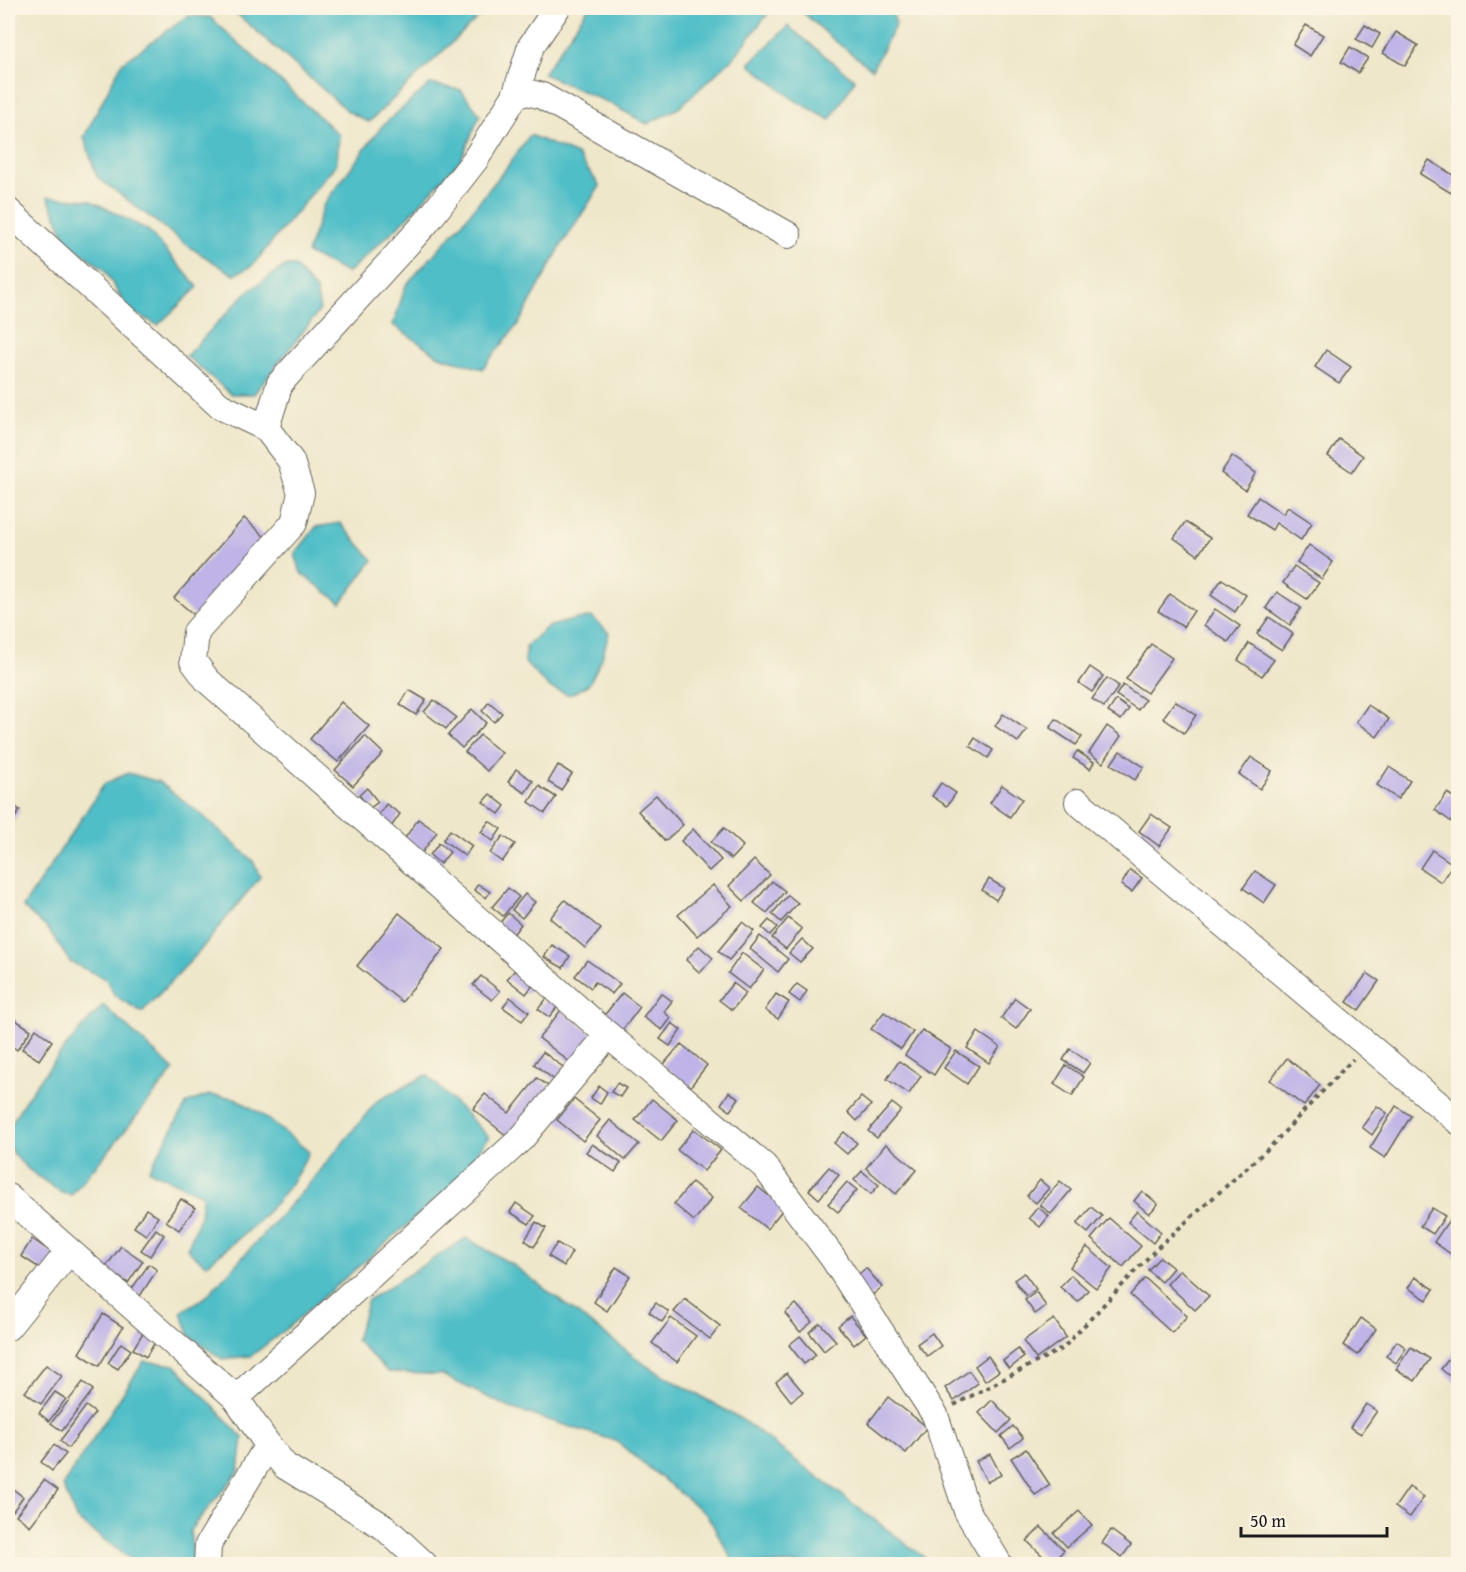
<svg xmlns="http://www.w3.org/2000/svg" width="1466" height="1572" font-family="'Gentium Book Plus',serif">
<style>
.water{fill:#50bec7;stroke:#366d72;stroke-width:1.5}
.building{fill:#c0b3e7}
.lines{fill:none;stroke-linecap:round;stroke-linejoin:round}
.minor-casing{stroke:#666359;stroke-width:28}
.path{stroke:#666359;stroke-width:4;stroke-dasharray:4.5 4.5;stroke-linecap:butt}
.minor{stroke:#fff;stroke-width:26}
</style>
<rect width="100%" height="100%" fill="#fcf5e5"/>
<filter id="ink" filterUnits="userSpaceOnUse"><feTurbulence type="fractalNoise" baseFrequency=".0167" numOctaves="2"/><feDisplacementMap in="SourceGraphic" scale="12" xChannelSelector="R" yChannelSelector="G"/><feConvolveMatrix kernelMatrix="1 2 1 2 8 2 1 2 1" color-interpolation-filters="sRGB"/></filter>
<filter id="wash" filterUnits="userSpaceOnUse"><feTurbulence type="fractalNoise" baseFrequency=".008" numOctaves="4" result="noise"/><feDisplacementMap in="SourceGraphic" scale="24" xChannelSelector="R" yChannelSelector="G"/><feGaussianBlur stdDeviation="1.35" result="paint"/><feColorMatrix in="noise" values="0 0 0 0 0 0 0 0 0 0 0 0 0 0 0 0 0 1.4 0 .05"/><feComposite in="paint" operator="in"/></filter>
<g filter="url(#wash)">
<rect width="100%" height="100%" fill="#eee7ca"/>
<g class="water">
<path d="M230,8H488L369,122L349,112Z"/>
<path d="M588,8H772L736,55L679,108L647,124L609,103L543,74Z"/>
<path d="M798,8H891L896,24L872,69L835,41Z"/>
<path d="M188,16L210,17L339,135L337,163L252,266L234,275L191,248L97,177L84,137L122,63Z"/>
<path d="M788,26L855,80L830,120L793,99L749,64Z"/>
<path d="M430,84L461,90L480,115L461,159L401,224L347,273L307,253L324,204L382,126Z"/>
<path d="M530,135L577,155L600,186L561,246L519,323L482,369L439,356L393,325L406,285L458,228L507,167Z"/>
<path d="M48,197L90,200L148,230L198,287L158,325L128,310L104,269L68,243Z"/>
<path d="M285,266H295L316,291L320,310L254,394H231L186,356L246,293Z"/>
<path d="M340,523L373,560L341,603L301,573L295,554L316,527Z"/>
<path d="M592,617L609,633L602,658L589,684L570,695L550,688L525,663L526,646L547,627L577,619Z"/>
<path d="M128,773L159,782L201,814L253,861L260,877L198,953L142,1012L115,996L106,979L70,962L49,930L23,907L104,784Z"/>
<path d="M103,1005L174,1070L110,1149L71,1195L62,1193C44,1180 16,1165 8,1143C0,1119 84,1025 103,1005Z"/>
<path d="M427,1075L489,1137L452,1186L285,1330L251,1356L222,1359L190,1336L181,1312L207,1296L309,1184L377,1101Z"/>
<path d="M209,1095L235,1098L263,1115L309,1152C286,1202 248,1232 206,1265L187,1249L200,1217L202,1195L149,1170L187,1103Z"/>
<path d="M466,1238L513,1265L647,1366L741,1419L933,1564H735L707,1515L616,1441L510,1408L442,1375L388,1372L356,1340L368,1300Z"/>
<path d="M144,1361L175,1365L243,1438L239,1471L190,1530L194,1564H137L76,1519L63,1485Z"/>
</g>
<g id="blocks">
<g class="building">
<path d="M1306,25L1323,35L1310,56L1293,45Z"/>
<path d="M1365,25L1380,34L1372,48L1356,39Z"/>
<path d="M1396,32L1418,45L1405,66L1383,53Z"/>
<path d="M1350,47L1368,58L1358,73L1341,62Z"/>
<path d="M1429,160L1458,178L1451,193L1420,174Z"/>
<path d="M1326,350L1351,367L1339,383L1315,367Z"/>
<path d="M1339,439L1363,456L1352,472L1328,456Z"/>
<path d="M1232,456L1256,473L1245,490L1221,473Z"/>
<path d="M1258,497L1283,514L1288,507L1312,523L1301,540L1276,523L1272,530L1247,514Z"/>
<path d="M244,518L267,539L198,618L174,598Z"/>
<path d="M1185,522L1210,538L1198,555L1174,538Z"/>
<path d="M1309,545L1333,562L1322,579L1297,562Z"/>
<path d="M1294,566L1319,583L1307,599L1283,583Z"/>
<path d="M1222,579L1246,595L1235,612L1211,595Z"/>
<path d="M1277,592L1301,608L1290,625L1266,608Z"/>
<path d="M1170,594L1194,611L1183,627L1158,611Z"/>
<path d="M1215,609L1240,626L1228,642L1204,625Z"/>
<path d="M1269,617L1293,634L1282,650L1257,634Z"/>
<path d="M1249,643L1274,660L1262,676L1238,660Z"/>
<path d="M1151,644L1172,658L1147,693L1126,679Z"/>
<path d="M1090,667L1103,676L1092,692L1079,683Z"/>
<path d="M1107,678L1119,686L1104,707L1092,699Z"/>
<path d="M1123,685L1145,700L1138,710L1116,695Z"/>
<path d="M409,690L426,700L416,715L400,705Z"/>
<path d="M434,700L456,717L446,729L424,712Z"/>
<path d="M1116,700L1129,709L1121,720L1108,712Z"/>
<path d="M1175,701L1196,715L1184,733L1163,718Z"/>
<path d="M341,702L369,726L338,762L310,739Z"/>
<path d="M489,702L502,713L494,722L482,711Z"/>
<path d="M1368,705L1389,719L1377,737L1356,722Z"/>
<path d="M472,709L486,723L462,748L448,735Z"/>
<path d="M1003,714L1027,730L1018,742L995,726Z"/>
<path d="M1056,719L1082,737L1076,745L1050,728Z"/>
<path d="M1107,726L1121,736L1103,763L1089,753Z"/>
<path d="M480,735L502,753L487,771L465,752Z"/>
<path d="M365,736L383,753L353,786L335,770Z"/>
<path d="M975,738L993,750L988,758L970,746Z"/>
<path d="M1077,751L1094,762L1090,769L1073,758Z"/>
<path d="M1120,751L1144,767L1135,780L1111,764Z"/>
<path d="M1251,757L1272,771L1260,789L1239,774Z"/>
<path d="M558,765L572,774L561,790L548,782Z"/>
<path d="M1389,767L1410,781L1398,799L1377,785Z"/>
<path d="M516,769L533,781L525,793L508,782Z"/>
<path d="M941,783L956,793L947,806L932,796Z"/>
<path d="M1002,785L1022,799L1010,817L990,803Z"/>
<path d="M539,786L556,797L545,813L529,802Z"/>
<path d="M367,788L378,802L370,808L359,795Z"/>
<path d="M1447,793L1458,800V821L1456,825L1435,810Z"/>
<path d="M490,794L505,806L499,814L483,802Z"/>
<path d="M656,795L683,825L665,841L638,811Z"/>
<path d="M8,802L20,810L8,828Z"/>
<path d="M386,804L400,814L391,827L377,817Z"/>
<path d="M1151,814L1172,828L1159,846L1139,831Z"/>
<path d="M418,819L437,832L421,854L403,841Z"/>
<path d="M489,821L501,829L493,841L481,832Z"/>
<path d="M724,828L743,846L731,859L711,842Z"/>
<path d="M693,829L721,860L709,871L681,841Z"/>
<path d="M450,830L472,846L465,856L443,840Z"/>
<path d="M503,836L515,844L502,862L490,853Z"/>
<path d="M439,843L450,852L440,864L430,855Z"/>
<path d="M1432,850L1453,864L1441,882L1420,868Z"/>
<path d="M754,860L770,875L744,901L729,886Z"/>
<path d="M1130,870L1142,878L1132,892L1121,885Z"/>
<path d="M1255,871L1276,885L1264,903L1243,888Z"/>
<path d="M989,879L1004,888L996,900L982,890Z"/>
<path d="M772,881L785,891L767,913L754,903Z"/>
<path d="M478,884L490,892L486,898L474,890Z"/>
<path d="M713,885L732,906L697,936L678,915Z"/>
<path d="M508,888L519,897L503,916L492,907Z"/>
<path d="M525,894L535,902L522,918L512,910Z"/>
<path d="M788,895L798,903L781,922L772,914Z"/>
<path d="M565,900L601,929L585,948L550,918Z"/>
<path d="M399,913L444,949L402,1002L357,966Z"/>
<path d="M508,913L521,924L512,936L498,925Z"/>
<path d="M788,918L802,929L786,949L772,938Z"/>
<path d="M769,920L777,927L770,935L762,928Z"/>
<path d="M742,922L754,931L729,960L718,951Z"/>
<path d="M760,936L788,959L778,972L750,949Z"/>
<path d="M802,939L813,949L800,962L789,953Z"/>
<path d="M552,945L570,956L563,968L544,957Z"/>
<path d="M699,946L713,958L700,973L686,960Z"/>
<path d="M742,953L764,970L749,989L728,973Z"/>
<path d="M587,960L620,984L612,994L595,982L591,988L575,976Z"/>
<path d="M515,970L533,985L526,994L507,979Z"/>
<path d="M1367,973L1379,981L1359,1010L1347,1002Z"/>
<path d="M481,976L500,991L492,1000L473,985Z"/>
<path d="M733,983L746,993L732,1010L719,1000Z"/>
<path d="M797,984L807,991L800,1002L789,994Z"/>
<path d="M622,993L640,1007L621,1032L603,1017Z"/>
<path d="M661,993L672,1001L664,1012L671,1018L662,1030L643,1017Z"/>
<path d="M776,994L789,1002L778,1019L765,1010Z"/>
<path d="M510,997L529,1012L522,1021L503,1007Z"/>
<path d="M548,997L558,1006L549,1017L538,1009Z"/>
<path d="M1015,998L1030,1009L1016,1029L1001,1018Z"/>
<path d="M561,1010L593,1035L571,1063L539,1038Z"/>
<path d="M884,1012L913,1032L901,1049L871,1029Z"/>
<path d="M14,1019L31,1030L17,1050L8,1043V1029Z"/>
<path d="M672,1023L681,1030L670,1046L660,1039Z"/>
<path d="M36,1029L52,1041L39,1060L22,1049Z"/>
<path d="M922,1030L951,1049L934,1075L905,1055Z"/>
<path d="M978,1032L1000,1047L989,1063L967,1048Z"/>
<path d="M681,1044L707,1065L690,1087L663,1065Z"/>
<path d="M1070,1049L1090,1063L1083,1073L1063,1060Z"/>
<path d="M956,1051L979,1066L967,1084L944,1068Z"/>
<path d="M543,1052L571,1073L561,1085L534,1064Z"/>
<path d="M1287,1058L1320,1085L1304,1106L1270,1080Z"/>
<path d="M899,1061L921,1076L909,1094L887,1079Z"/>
<path d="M1066,1065L1084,1077L1072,1096L1054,1084Z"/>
<path d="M537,1078L552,1089L512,1140L473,1109L485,1094L509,1113Z"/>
<path d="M617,1083L626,1088L620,1097L611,1092Z"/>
<path d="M599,1086L607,1092L600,1104L591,1098Z"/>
<path d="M729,1092L739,1098L730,1111L721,1104Z"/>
<path d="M861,1097L871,1105L857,1121L848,1112Z"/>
<path d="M574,1099L600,1120L583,1141L557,1120Z"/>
<path d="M652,1099L678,1120L661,1141L635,1120Z"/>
<path d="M892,1103L901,1110L877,1138L868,1131Z"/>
<path d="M1377,1106L1387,1113L1372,1135L1362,1127Z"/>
<path d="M1396,1106L1411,1116L1385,1158L1370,1148Z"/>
<path d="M610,1120L639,1144L625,1160L597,1136Z"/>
<path d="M694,1129L721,1150L704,1171L677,1150Z"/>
<path d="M844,1132L857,1143L847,1154L834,1143Z"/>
<path d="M592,1144L621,1163L615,1172L586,1152Z"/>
<path d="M886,1144L917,1170L896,1194L866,1168Z"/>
<path d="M829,1167L839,1175L819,1199L809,1190Z"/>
<path d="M862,1171L879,1185L871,1194L854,1180Z"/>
<path d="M1040,1180L1049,1188L1036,1203L1027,1196Z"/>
<path d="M1060,1181L1071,1190L1051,1214L1040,1205Z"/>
<path d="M692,1182L712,1198L694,1221L674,1204Z"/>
<path d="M847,1182L857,1190L838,1212L828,1204Z"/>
<path d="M758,1187L784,1208L767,1229L741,1208Z"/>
<path d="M1142,1191L1158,1204L1149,1214L1134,1201Z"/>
<path d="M181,1199L195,1208L179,1230L166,1221Z"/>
<path d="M516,1203L535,1216L529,1224L510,1212Z"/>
<path d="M1038,1207L1049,1216L1040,1227L1029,1218Z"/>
<path d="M1091,1207L1102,1216L1088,1233L1077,1224Z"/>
<path d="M1432,1208L1445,1216L1433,1234L1420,1226Z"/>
<path d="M146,1209L158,1217L146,1235L134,1227Z"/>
<path d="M1137,1211L1161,1232L1153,1243L1128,1222Z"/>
<path d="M1109,1218L1141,1246L1123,1267L1091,1239Z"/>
<path d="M1449,1220L1458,1227V1259L1434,1242Z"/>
<path d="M536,1222L546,1228L534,1247L525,1240Z"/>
<path d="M156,1229L164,1235L150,1256L141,1250Z"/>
<path d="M32,1239L57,1256L47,1273L21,1256Z"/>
<path d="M557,1243L572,1252L564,1266L548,1256Z"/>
<path d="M121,1246L143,1261L128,1283L105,1268Z"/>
<path d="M1087,1247L1112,1268L1096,1288L1070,1267Z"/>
<path d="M1160,1257L1173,1268L1161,1282L1148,1270Z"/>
<path d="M149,1264L157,1270L140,1296L131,1290Z"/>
<path d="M616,1267L630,1276L607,1311L594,1302Z"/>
<path d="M866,1268L882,1287L870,1297L854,1278Z"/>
<path d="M1180,1270L1209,1296L1195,1310L1167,1284Z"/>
<path d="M1024,1273L1036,1289L1026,1296L1014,1280Z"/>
<path d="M1071,1275L1088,1290L1078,1302L1060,1287Z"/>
<path d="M1415,1277L1434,1289L1427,1300L1408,1288Z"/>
<path d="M1145,1278L1187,1316L1172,1333L1130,1295Z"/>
<path d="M1036,1292L1046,1306L1035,1314L1025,1300Z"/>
<path d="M685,1299L720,1326L710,1339L674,1312Z"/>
<path d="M656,1303L669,1312L662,1322L649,1312Z"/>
<path d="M796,1304L812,1322L800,1332L785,1313Z"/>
<path d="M103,1314L123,1327L99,1366L79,1353Z"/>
<path d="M850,1316L866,1335L854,1345L838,1326Z"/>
<path d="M671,1318L696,1336L677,1362L652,1343Z"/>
<path d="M1361,1318L1376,1329L1358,1355L1343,1345Z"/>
<path d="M1054,1319L1066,1337L1036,1359L1023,1341Z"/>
<path d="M820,1323L836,1341L824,1351L809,1332Z"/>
<path d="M144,1331L157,1339L146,1357L133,1349Z"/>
<path d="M932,1333L941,1346L927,1356L917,1344Z"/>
<path d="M800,1336L816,1355L804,1364L789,1345Z"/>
<path d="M1397,1341L1406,1348L1396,1363L1386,1356Z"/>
<path d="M121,1343L131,1350L118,1369L108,1363Z"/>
<path d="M1411,1347L1430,1359L1415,1381L1396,1369Z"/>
<path d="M1458,1347V1383L1441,1369Z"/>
<path d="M1018,1349L1024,1357L1009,1369L1003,1361Z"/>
<path d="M988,1356L999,1371L985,1381L975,1366Z"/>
<path d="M46,1365L62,1376L41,1404L25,1392Z"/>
<path d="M969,1371L978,1383L954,1401L945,1388Z"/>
<path d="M787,1373L803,1392L791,1401L776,1382Z"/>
<path d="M83,1382L93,1390L62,1431L51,1423Z"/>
<path d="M55,1392L66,1399L49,1421L39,1413Z"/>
<path d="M888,1397L927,1427L906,1453L868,1423Z"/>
<path d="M992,1400L1011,1420L998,1433L979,1413Z"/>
<path d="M1366,1404L1377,1411L1361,1434L1350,1427Z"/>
<path d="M86,1406L95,1413L68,1448L60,1441Z"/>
<path d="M1013,1426L1023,1438L1010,1448L1001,1436Z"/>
<path d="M54,1445L66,1454L52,1471L41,1462Z"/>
<path d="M1026,1449L1050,1485L1035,1495L1011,1458Z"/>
<path d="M990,1454L1001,1475L987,1482L976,1461Z"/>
<path d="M44,1480L58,1490L30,1526L16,1515Z"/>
<path d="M8,1485L23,1497L13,1511L8,1507Z"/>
<path d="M1409,1487L1424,1497L1410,1517L1395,1507Z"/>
<path d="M1079,1511L1092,1525L1067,1547L1054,1533Z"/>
<path d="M1041,1527L1064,1550L1051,1564L1027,1541Z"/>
<path d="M1111,1530L1131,1545L1122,1557L1102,1543Z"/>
</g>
</g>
</g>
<g filter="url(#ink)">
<use href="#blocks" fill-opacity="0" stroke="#666359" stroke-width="1.5"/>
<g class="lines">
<defs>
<g id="minor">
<path d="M515,96L531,46L557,8"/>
<path d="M8,211L220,406L266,428"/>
<path d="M788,235L542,96L527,92L515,96L475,160L426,223L280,383L266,428L291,461L301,493L294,523L196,632L193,661L207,680L608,1035L764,1166L833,1258L935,1415L967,1511L999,1564"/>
<path d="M1078,802L1458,1121"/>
<path d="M8,1197L236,1398L521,1139L608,1035"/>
<path d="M8,1327L61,1261"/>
<path d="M236,1398L268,1445L285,1466L384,1527L424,1564"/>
<path d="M207,1564L208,1545L268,1445"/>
</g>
</defs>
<use href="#minor" class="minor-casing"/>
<path class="path" d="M954,1405L1063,1348L1158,1247L1270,1147L1353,1059"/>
<use href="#minor" class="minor"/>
</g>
</g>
<rect width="1466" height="1572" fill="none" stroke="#fcf5e5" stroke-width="30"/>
<path d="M1241 1527v9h146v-9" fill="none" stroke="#1c1c1c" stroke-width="3"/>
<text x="1250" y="1527" font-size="18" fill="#1c1c1c" stroke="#fcf5e5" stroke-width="4.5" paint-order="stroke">50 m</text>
</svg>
